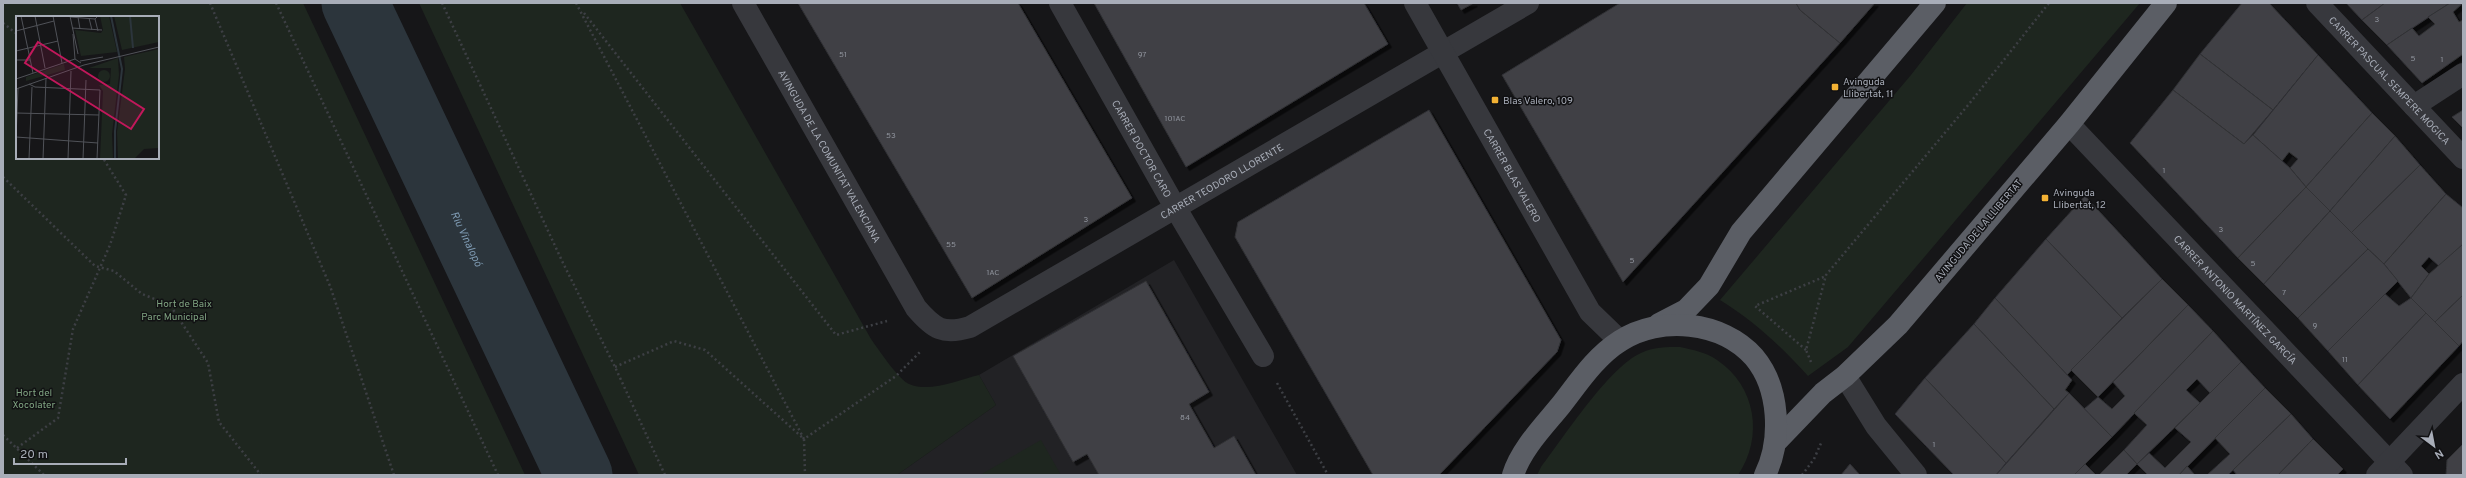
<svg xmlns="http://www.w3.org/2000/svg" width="2466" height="478" font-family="Overpass,sans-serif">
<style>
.built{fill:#222225}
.green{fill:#1e261f;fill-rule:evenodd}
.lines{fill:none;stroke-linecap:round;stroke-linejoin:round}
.river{stroke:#2c353c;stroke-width:67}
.building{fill:#404145;stroke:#303034;filter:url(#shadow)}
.path{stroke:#3d3f44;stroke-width:2.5;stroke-dasharray:2 3;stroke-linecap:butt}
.minor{stroke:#37383d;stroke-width:22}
.trunk{stroke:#5b5e65;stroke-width:22}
.poi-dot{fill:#f2b134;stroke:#111113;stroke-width:1.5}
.labels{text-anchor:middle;stroke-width:3;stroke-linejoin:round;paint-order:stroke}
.number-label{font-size:8px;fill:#8e929b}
.poi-label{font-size:10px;fill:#a8adb8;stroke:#111113;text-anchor:start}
.street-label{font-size:10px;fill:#a8adb8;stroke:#111113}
.park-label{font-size:10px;fill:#7fa381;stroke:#111113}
.water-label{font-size:11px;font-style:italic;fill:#7f9bb3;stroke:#111113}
.inset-river{fill:none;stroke:#2c353c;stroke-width:2}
.inset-road{fill:none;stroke:#505258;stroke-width:1}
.view{fill:#c2185b;fill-opacity:0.15;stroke:#c2185b;stroke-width:2}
.inset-edge{fill:none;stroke:#a8adb8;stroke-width:2}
</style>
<defs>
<filter id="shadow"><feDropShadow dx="3.5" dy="3.5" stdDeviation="0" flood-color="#0009"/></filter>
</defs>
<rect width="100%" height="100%" fill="#161618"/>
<path class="built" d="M1174,260L1297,475H897L996,405L979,375Z"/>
<g class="green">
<path d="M3,3H303L525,475H3ZM17,17H158V158H17Z"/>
<path d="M419,3H680L871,339C878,349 900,381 909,384C930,393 958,380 979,375L996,405L897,475H639Z"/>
<path d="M1967,3H2140L1848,347L1808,376C1782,347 1754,321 1720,300L1911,75Z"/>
<path d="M1680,347C1693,350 1706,352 1717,360C1756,386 1764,437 1738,475H1537L1541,467C1564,437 1609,367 1641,353C1653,347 1667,347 1680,347Z"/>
<path d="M1041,440L1061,475H980Z"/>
</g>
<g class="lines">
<path class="river" id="s1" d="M355,3L579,475"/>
</g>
<g class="building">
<path d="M798,3H1018L1132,198L972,298Z"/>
<path d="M1094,3H1364L1388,44L1186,167Z"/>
<path d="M1457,3H1474L1461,10Z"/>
<path d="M1620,3H1796L1800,10L1840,43L1623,282L1502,75Z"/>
<path d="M1796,3H1875L1840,43L1800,10Z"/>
<path d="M2242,3H2269L2318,55L2273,110L2200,54Z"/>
<path d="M2346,3H2385L2362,20Z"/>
<path d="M2385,3H2450L2387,45L2362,20Z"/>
<path d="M2450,3H2463L2453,12L2459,22L2463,20V54L2422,83L2387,45L2412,28L2419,36L2435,24L2428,17Z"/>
<path d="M2200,54L2273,110L2244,144L2173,90Z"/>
<path d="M2318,55L2372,113L2306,187L2290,168L2298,159L2289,152L2282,161L2253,135Z"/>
<path d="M2173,90L2244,144L2253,135L2290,168L2306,187L2238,258L2130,143Z"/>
<path d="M1429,110L1561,340L1557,352L1439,475H1373L1235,237L1238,222Z"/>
<path d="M2463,110V128L2452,117Z"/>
<path d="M2372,113L2395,136L2330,211L2306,187Z"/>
<path d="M2395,136L2420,165L2351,233L2330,211Z"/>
<path d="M2420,165L2446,194L2384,264L2351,233Z"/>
<path d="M2306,187L2330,211L2264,284L2238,258Z"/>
<path d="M2446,194L2463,208V244L2440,267L2429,257L2421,266L2429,274L2411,298L2384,264Z"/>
<path d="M2085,196L2162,279L2122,318L2046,239Z"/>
<path d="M2330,211L2368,249L2298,318L2264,284Z"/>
<path d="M2046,239L2122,318L2067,375L1995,298Z"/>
<path d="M2463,244V295L2435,322L2411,298L2429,274Z"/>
<path d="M2368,249L2384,264L2398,281L2328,351L2298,318Z"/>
<path d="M2162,279L2188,305L2098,397L2071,370Z"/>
<path d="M1146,281L1209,392L1189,404L1214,448L1234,436L1256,475H1099L1087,454L1073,462L1013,356Z"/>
<path d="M2385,294L2399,306L2411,298L2426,313L2358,385L2328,351Z"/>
<path d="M2463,295V341L2459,346L2435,322Z"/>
<path d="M1995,298L2072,380L2065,390L2069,393L2054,409L1974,324Z"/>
<path d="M2188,305L2213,331L2112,437L2084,409L2098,397L2112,409L2125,396L2113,382Z"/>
<path d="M2426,313L2459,346L2390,419L2358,385Z"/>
<path d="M1974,324L2054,409L2006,463L1925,378Z"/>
<path d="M2213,331L2241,362L2210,393L2197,379L2186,390L2200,403L2137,464L2124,450L2147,425L2134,413Z"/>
<path d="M2241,362L2265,388L2179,475H2148L2137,464L2149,453L2165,468L2191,442L2175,428Z"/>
<path d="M1925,378L2006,463L1996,475H1954L1895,414Z"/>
<path d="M2265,388L2291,414L2228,475H2207L2230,454L2215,438Z"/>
<path d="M2069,393L2112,437L2074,475H1996Z"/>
<path d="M2291,414L2313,439L2278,475H2237L2233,470Z"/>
<path d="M2313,439L2343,469L2337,475H2278Z"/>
<path d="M2463,444V475H2446L2447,460Z"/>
<path d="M2124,450L2137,464L2126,475H2099Z"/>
<path d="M1850,464L1860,475H1841Z"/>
<path d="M2085,464L2096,475H2074Z"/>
<path d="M2187,466L2195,475H2179Z"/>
</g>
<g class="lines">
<g class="path">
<path d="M210,3L330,286L394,475"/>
<path d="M276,3L498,475"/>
<path d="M442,3L563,263L615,367L665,475"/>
<path d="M576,3L804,439L896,376L920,352"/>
<path d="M584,13L836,335L887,321"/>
<path d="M3,23L17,34"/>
<path d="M3,177L95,266L114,271L142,294L170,305L208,363L219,422L261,475"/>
<path d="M1806,350L1755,306L1826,276"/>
<path d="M1811,362L1806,350L1826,275L1969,104L2049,3"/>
<path d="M615,367L674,341L705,350L804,439L805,475"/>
<path d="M1277,383L1328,475"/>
<path d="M3,435L44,475"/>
<path d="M17,448L58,418L73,329L110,245L126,195L103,158"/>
<path d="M1802,475L1814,459L1822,441"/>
</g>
<g class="minor">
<path id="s2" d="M743,3L916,308C934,329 943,335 970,327L1528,3"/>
<path id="s3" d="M1060,3L1175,207L1263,356"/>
<path id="s4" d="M1415,3L1590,312L1620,341"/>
<path id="s5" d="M2317,3L2463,158"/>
<path d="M2414,106L2463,74"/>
<path id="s6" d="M2069,124L2402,475"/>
<path d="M1845,376L1876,426L1916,475"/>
<path d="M2377,475L2463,384"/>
</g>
<g class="trunk">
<path d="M1659,324L1686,310L1709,286L1741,232L1935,3"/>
<path d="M1775,443L1823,393L1845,376L1898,325L2069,124L2166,3"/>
<path d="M1513,475C1521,449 1544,426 1561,405C1579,382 1595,357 1620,341C1660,315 1722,321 1754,357C1780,388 1782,440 1765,475"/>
</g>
</g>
<g class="poi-dot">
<rect x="1831" y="83" width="8" height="8" rx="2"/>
<rect x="1491" y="96" width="8" height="8" rx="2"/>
<rect x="2041" y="194" width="8" height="8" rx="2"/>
</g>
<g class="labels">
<g class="number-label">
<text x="2377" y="22">3</text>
<text x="843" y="57">51</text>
<text x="1142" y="57">97</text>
<text x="2413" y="61">5</text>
<text x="2442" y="62">1</text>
<text x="1175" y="121">101AC</text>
<text x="891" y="138">53</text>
<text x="2164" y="173">1</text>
<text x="1086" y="222">3</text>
<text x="2221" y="232">3</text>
<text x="951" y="247">55</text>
<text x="1632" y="263">5</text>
<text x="2253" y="266">5</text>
<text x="993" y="275">1AC</text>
<text x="2284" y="295">7</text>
<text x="2315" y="328">9</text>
<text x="2345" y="362">11</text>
<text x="1185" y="420">84</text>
<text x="1934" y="447">1</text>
</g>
<g class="poi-label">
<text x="1843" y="85">Avinguda<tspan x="1843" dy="12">Llibertat, 11</tspan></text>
<text x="1503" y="104">Blas Valero, 109</text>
<text x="2053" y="196">Avinguda<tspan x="2053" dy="12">Llibertat, 12</tspan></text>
</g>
<g class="street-label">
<text dy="4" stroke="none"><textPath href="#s5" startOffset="106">CARRER PASCUAL SEMPERE MOGICA</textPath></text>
<text dy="4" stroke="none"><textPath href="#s3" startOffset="167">CARRER DOCTOR CARO</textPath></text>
<text dy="4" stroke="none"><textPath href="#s2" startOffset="176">AVINGUDA DE LA COMUNITAT VALENCIANA</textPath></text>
<text dy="4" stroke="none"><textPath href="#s4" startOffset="198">CARRER BLAS VALERO</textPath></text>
<text dy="4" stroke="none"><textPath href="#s2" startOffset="704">CARRER TEODORO LLORENTE</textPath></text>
<text transform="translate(1978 230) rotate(-50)" y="4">AVINGUDA DE LA LLIBERTAT</text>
<text dy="4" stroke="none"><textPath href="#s6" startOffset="242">CARRER ANTONIO MARTÍNEZ GARCÍA</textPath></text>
</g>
<g class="park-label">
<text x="184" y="307">Hort de Baix</text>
<text x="174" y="320">Parc Municipal</text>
<text x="34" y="396">Hort del<tspan x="34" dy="12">Xocolater</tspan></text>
</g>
<g class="water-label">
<text dy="4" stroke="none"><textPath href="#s1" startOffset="261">Riu Vinalopó</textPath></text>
</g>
</g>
<g transform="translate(16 16)">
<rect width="143" height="143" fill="#161618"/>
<path d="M84,0H93L101,36L65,40L59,14L85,17L87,14ZM98,0H143V26L106,34ZM143,33V132L128,133L118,143H102L101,116L109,53L108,41ZM102,42L103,59L96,118L97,143H84L87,75L83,69L94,68L95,52H73ZM48,48L49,54L10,65V61ZM82 60a6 6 0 1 1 12 0a6 6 0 1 1-12 0Z" fill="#1e261f"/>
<path class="inset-river" d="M95,0L106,53L99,115V143M114,0L117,32"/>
<path class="inset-road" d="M5,0L17,57M19,0L29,52M37,0L46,47M54,0L62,38M54,1L79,3L82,0M62,1L64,13M73,2L76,14M79,3L82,15M56,12L86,14M0,15L38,5M57,18L59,43M0,35L42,25M0,44H14M64,45L87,41M0,63L59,43L65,47M13,68L19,71L84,74L81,143M0,73L68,49L143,31M0,97L83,99M0,121L82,127M0,122L2,72M13,143L16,71M27,143L30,62M52,143L55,55M67,143L70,64"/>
<path class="view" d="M22,26L128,93L115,113L9,47Z"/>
<rect width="143" height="143" class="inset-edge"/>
</g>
<rect width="2466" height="478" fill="none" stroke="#a8adb8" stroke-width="8"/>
<g transform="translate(2434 446) rotate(148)" stroke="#111113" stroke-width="3" paint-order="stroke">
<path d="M0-3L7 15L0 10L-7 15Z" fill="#a8adb8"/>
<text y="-6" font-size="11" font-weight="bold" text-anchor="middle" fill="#a8adb8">N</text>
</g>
<path d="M14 458v6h112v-6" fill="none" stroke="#a8adb8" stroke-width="2"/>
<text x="20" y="458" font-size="12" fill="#a8adb8" stroke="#111113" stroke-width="3" paint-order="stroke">20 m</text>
</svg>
